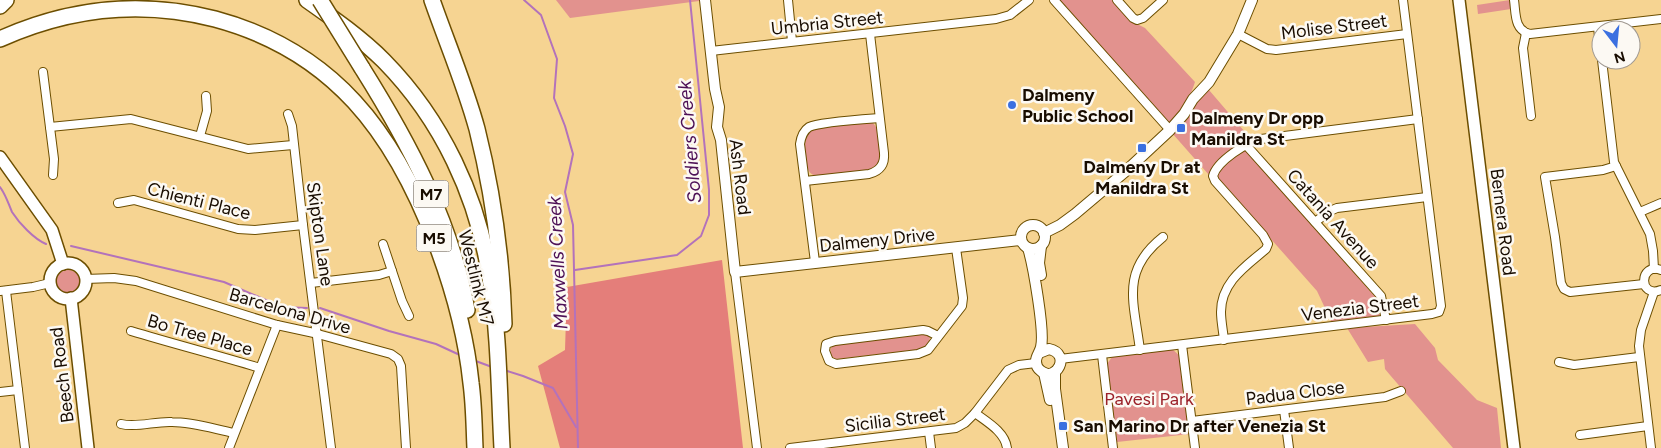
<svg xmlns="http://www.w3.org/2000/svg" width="1661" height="448" font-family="Figtree,sans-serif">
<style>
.green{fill:#e2928e}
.forest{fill:#e47e7a}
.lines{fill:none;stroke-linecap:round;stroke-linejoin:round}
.stream{stroke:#b372bb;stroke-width:2}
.minor-casing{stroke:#6c4e00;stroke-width:10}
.tertiary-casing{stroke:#6c4e00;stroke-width:12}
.secondary-casing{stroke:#6c4e00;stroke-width:14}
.motorway-casing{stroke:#6c4e00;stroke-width:18}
.minor{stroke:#fff;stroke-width:8}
.tertiary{stroke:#fff;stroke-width:10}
.secondary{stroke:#fff;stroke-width:11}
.motorway{stroke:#fff;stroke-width:15}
.motorway-bridge-casing{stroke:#6c4e00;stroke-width:18;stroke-linecap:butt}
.motorway-bridge{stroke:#fff;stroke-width:15}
.poi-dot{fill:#3b70e0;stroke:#fcf9f3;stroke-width:2}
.labels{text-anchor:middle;stroke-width:5;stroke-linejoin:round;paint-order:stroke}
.shield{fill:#fcf9f3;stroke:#5c5349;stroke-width:1}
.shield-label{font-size:16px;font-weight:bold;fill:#180c00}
.street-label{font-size:18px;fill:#180c00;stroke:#fcf9f3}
.poi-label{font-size:18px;font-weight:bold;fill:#180c00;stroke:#fcf9f3;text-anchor:start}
.park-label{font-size:18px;fill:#9b2129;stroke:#fcf9f3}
.water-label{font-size:19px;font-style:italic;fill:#4e1156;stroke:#fcf9f3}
</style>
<rect width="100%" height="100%" fill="#f6d492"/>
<g class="green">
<path d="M556,0H699V1L570,18Z"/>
<path d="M1060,0H1115L1137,24L1145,28L1195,82C1190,98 1181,112 1169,125Z"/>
<path d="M1510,0L1511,9L1478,14L1477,5Z"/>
<path d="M1209,90L1251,139L1243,142L1213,169L1209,175L1172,133L1197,100Z"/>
<path d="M872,122C879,127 883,151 880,159C878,165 874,167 868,170L819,176C814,175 811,175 809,171C804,162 802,137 811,131C821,123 858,123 872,122Z"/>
<path d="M1245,148L1377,299L1380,317L1332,323L1317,291L1216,177C1220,165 1234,153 1245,148Z"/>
<circle cx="68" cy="282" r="12"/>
<path d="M1415,324L1435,348L1438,360L1477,400L1497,408L1501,448H1453L1390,375L1385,369L1384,359L1368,362L1347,328Z"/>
<path d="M926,334L930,336C930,342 927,345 922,349L836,359L831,356C830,350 830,348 835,344Z"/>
<path d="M1172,349L1180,356L1190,434L1117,442L1107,364L1112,357Z"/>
</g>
<path class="forest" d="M722,260L743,448H560L538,366L565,350L567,287Z"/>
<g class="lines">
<g class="stream">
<path d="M524,0L541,15L557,59L554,98L565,126L573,154L565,192L573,225L578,448"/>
<path d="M0,187C6,195 8,203 12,212C19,223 34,239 46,244"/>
<path d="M71,246L224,282L282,307L307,308"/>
<path d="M575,270L677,255L701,236L709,215V190L690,0"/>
<path d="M320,308L389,331L436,344L462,356"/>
<path d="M473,360L492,367"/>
<path d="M504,370L523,376L553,388L576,427"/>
</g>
<defs>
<g id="minor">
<path d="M788,0L792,41"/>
<path d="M1054,0L1170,130"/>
<path d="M1117,0L1133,18L1137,20L1143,18L1163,0"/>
<path d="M1514,0C1516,14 1514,30 1530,34L1661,19"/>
<path d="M1598,27L1601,56"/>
<path d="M1526,33L1523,48L1531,116"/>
<path d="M1238,34L1267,49L1276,50L1407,34"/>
<path d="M711,51L996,19L1010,15L1029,0"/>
<path d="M1602,60L1614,162L1650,234L1653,251L1654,269"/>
<path d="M43,72L54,159L53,175"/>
<path d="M288,114L292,126L303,225L331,448"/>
<path d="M50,127L131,119L248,149L293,145"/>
<path d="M200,136L207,111L206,96"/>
<path d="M1246,145L1381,296L1386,320"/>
<path d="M1616,166L1603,170L1545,177L1555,237L1561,283L1564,289L1570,292L1644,284"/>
<path d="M805,181L869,174C880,171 885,164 884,153L870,34"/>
<path d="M118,203L134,200L238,229L255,230L303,225"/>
<path d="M1640,212L1661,203"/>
<path d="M1315,222L1330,211L1337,208L1427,197"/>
<path d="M383,244L402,301L409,316"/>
<path d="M815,262L800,144C801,137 803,131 809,127C819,122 865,119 879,118"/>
<path d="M1661,270C1639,262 1638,299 1661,290"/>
<path d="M735,272L757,448"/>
<path d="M85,279L114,278L136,281L277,325L314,333L391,354L398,359L401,366L406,448"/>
<path d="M311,283L379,275L392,271"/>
<path d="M0,291L33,287L50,283"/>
<path d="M6,291L25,448"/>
<path d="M131,331C174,344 217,355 260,368"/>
<path d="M938,336L928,331L923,330L835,341L826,344L825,351L829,361L836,364L918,354L928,350L962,306L963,298L956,248"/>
<path d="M1224,340C1223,330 1221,321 1221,312C1221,282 1246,266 1266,249L1268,244L1263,235L1215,181L1213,176C1217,161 1247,142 1261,139L1418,119"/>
<path d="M1182,345L1195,448"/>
<path d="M1140,350C1134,302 1120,271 1163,237"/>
<path d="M1102,355L1113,448"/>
<path d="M1060,359L1432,314L1439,312L1441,306L1403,0"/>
<path d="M1559,362L1574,365L1639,357"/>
<path d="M0,392L18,390"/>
<path d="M1284,410L1289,448"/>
<path d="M975,413C987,422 1005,432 1007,448"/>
<path d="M1192,421L1385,397L1401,391"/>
<path d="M121,424C137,428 155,421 172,422C193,422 214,429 234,433"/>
<path d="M929,432L931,448"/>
<path d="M1580,435L1648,426"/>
<path d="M229,448L277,325"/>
<path d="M790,448L956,428L965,423L975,413L1008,370L1019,365L1036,363"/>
<path d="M1651,448L1639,346L1641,330L1654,292"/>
</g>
<g id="tertiary">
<path d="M705,0L715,89L719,107L717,127L721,140L735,272L1021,240"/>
<circle cx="1033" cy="237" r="12"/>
<path d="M1044,233L1060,225L1075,214L1126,171L1170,130L1184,114L1193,99L1209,82L1238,34L1252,0"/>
<path d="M1041,246L1039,263L1041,275"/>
<path d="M1028,248C1033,264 1045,332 1041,347C1040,352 1036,356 1036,361C1036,365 1038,369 1041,371C1056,383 1072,354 1049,349L1039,353"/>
<path d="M1055,372V389L1063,448"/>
<path d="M1044,373L1050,400"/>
</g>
<g id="secondary">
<path d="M1459,0L1514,448"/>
<path d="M0,157L52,230L63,264"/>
<circle cx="68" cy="281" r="18"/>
<path d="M71,298L88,448"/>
</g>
<g id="motorway">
<path d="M307,0C334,19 361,38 384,61C442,120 478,197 490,278C499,334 499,392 502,448"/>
<path d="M432,0C447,43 465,85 477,129C493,193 502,258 504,324"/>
<path d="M0,6L6,0"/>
<path d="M0,39C69,8 141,0 215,19C334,51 394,133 436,243C453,288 466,335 471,383C474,405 474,426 475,448"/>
<path d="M362,68C409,143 451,221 467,310"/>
</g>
</defs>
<use href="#minor" class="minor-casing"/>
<use href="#tertiary" class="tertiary-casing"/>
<use href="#secondary" class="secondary-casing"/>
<use href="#motorway" class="motorway-casing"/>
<use href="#minor" class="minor"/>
<use href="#tertiary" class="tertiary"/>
<use href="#secondary" class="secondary"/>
<use href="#motorway" class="motorway"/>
<defs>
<path id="motorway-bridge" d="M320,0L362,68"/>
</defs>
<use href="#motorway-bridge" class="motorway-bridge-casing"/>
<use href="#motorway-bridge" class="motorway-bridge"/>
</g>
<g class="poi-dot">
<circle cx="1012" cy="105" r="5"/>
<rect x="1176" y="123" width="10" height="10" rx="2.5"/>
<rect x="1137" y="143" width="10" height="10" rx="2.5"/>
<rect x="1058" y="421" width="10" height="10" rx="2.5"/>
</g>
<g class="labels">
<g class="shield">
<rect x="413.5" y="180.5" width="35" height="27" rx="4"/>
<rect x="416.5" y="224.5" width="35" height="27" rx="4"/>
</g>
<g class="shield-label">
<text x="431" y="200">M7</text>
<text x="434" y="244">M5</text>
</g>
<g class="street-label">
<text transform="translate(827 23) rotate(-6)" y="6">Umbria Street</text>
<text transform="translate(1334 27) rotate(-7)" y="6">Molise Street</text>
<text transform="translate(740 177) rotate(83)" y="6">Ash Road</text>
<text transform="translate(199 201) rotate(14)" y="6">Chienti Place</text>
<text transform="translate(1333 219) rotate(48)" y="6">Catania Avenue</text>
<text transform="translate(1503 222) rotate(83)" y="6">Bernera Road</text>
<text transform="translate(320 234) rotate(82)" y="6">Skipton Lane</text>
<text transform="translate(877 240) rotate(-6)" y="6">Dalmeny Drive</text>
<text transform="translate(476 278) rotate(76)" y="6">Westlink M7</text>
<text transform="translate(1360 308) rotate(-7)" y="6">Venezia Street</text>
<text transform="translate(290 311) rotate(16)" y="6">Barcelona Drive</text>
<text transform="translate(200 335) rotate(16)" y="6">Bo Tree Place</text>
<text transform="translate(62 375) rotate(-97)" y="6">Beech Road</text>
<text transform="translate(1295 393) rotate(-7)" y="6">Padua Close</text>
<text transform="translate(895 420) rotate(-7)" y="6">Sicilia Street</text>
</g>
<g class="poi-label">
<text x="1022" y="101">Dalmeny<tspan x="1022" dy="21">Public School</tspan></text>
<text x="1191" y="124">Dalmeny Dr opp<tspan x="1191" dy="21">Manildra St</tspan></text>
<text x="1142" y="173" text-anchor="middle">Dalmeny Dr at<tspan x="1142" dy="21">Manildra St</tspan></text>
<text x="1073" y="432">San Marino Dr after Venezia St</text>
</g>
<g class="park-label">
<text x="1149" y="405">Pavesi Park</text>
</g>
<g class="water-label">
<text transform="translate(689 142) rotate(-95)" y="7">Soldiers Creek</text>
<text transform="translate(557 263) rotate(-93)" y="7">Maxwells Creek</text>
</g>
</g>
<g transform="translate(1616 45) rotate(164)"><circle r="24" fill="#fcf9f3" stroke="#a19a92"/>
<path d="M0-4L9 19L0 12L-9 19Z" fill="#3b70e0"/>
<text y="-8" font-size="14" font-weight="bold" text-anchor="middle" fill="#180c00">N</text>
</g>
</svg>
